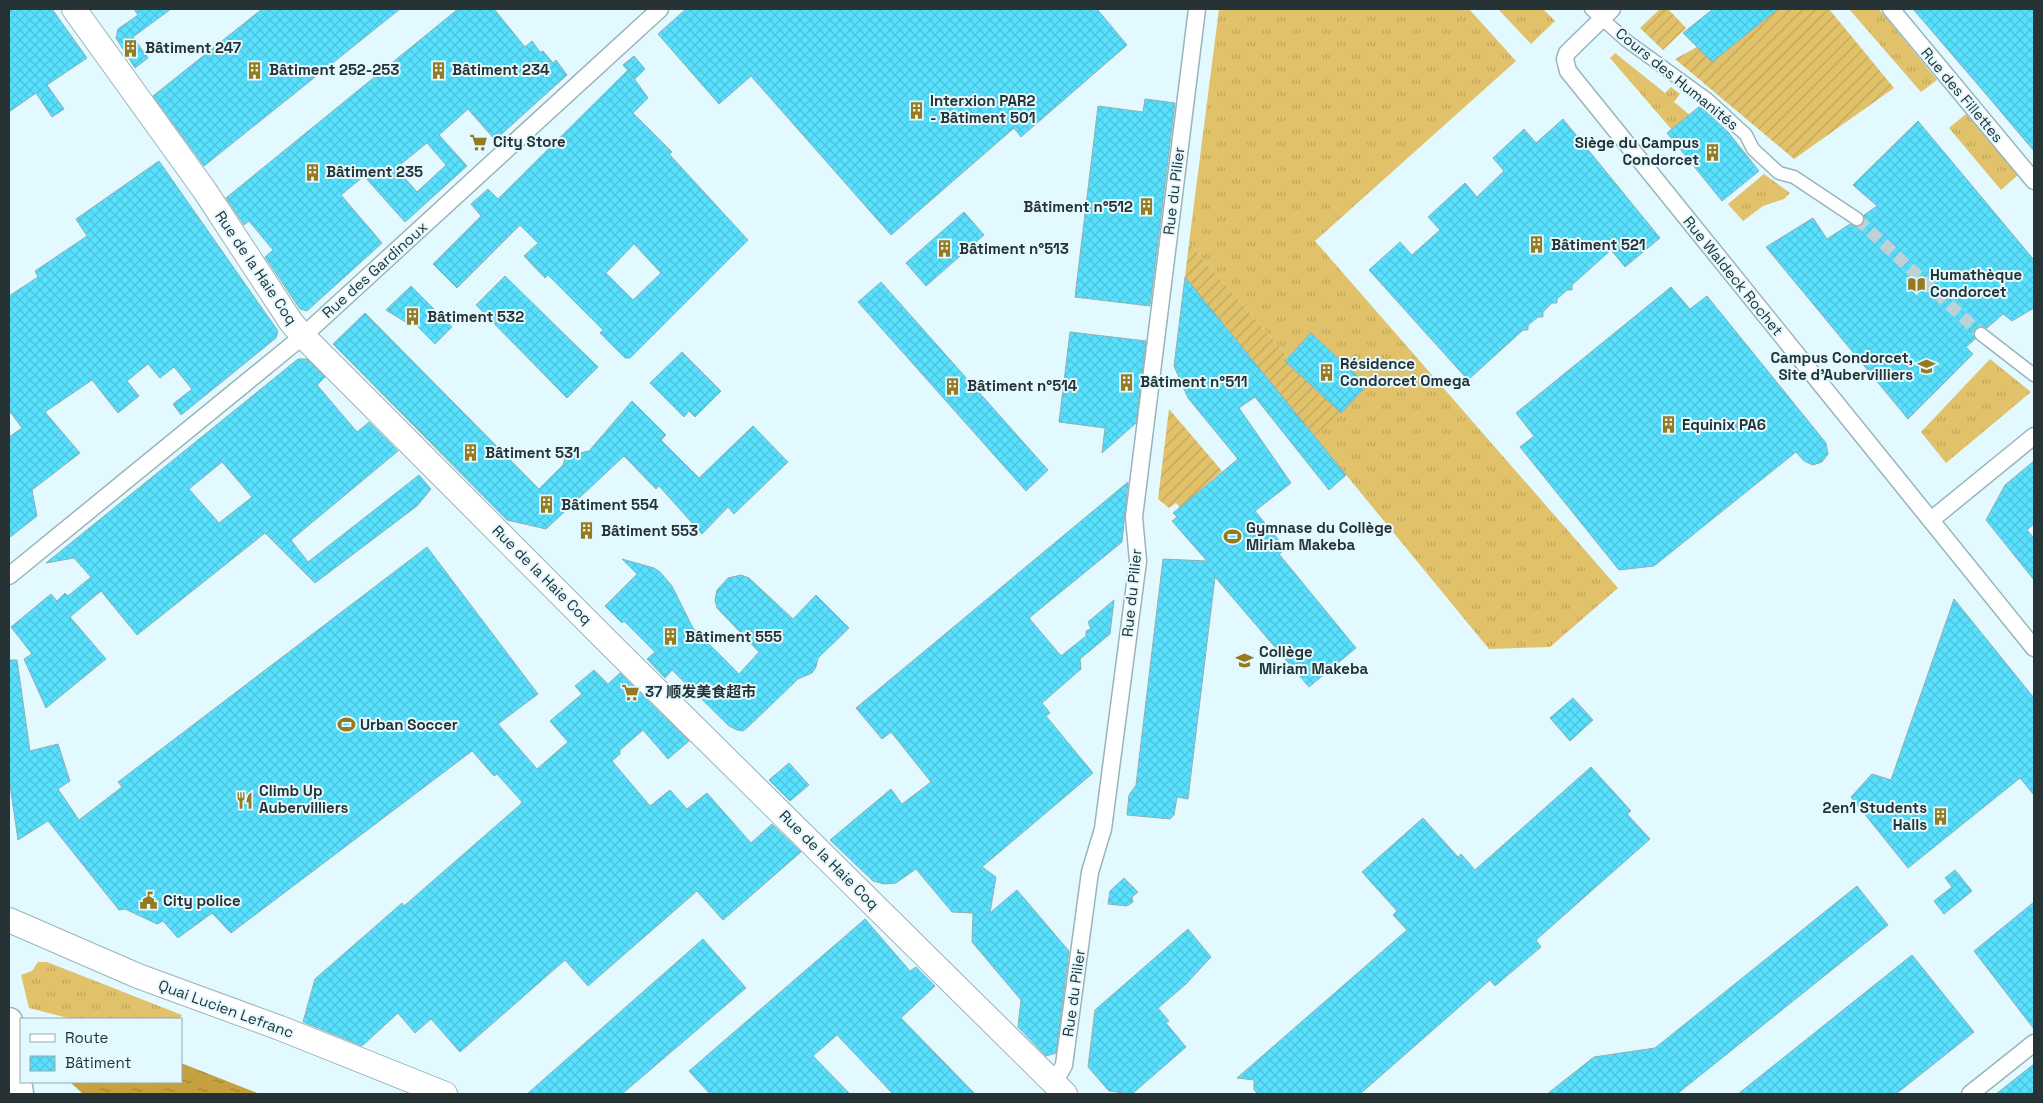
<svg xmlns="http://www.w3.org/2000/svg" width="2043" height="1103" font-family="'Space Grotesk','Noto Sans SC',sans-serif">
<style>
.grass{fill:url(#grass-tufts)}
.garden{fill:url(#garden-furrows)}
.water{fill:url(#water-ripples)}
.building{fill:url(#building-cross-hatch);stroke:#93aeb4;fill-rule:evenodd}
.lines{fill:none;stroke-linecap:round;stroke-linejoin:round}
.pedestrian-tunnel{stroke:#bdd1d6;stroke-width:12;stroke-dasharray:12 6;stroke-linecap:butt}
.pedestrian-casing{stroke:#99b4bb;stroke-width:15}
.minor-casing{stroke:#99b4bb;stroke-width:19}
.secondary-casing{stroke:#99b4bb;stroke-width:26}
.primary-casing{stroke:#99b4bb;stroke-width:29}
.pedestrian{stroke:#fff;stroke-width:12}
.minor{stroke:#fff;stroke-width:16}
.secondary{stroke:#fff;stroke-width:24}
.primary{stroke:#fff;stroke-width:26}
.labels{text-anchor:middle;stroke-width:4;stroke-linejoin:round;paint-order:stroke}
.poi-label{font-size:15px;font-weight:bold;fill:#273234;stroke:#e2f9ff;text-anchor:start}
.street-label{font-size:15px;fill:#273234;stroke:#e2f9ff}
</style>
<defs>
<pattern id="grass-tufts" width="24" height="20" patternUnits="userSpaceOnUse" patternTransform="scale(1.25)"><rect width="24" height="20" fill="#e1c169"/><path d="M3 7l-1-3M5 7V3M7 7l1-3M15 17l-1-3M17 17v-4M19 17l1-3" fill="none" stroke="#c1a65c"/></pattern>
<pattern id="garden-furrows" width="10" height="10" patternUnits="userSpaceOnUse" patternTransform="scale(1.25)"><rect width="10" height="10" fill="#e1c169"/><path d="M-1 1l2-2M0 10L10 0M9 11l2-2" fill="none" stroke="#c1a65c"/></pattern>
<pattern id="water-ripples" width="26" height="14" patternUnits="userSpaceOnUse" patternTransform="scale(1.25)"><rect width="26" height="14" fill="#c5a23f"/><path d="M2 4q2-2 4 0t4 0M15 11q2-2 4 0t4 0" fill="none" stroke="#a08536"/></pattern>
<pattern id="building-cross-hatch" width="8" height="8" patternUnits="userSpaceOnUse" patternTransform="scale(1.25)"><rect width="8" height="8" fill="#58e1fe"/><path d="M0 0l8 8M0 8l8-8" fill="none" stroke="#4dc2da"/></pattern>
</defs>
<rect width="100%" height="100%" fill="#e2f9ff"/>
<g class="grass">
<path d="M1219,9H1469L1516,61L1315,241L1618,588L1550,647L1489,649L1315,437L1367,385L1311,333L1297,350L1296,349L1288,357L1189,243Z"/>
<path d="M1498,9H1543L1555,21L1531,44Z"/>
<path d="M1849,9H1879L1937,80L1921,92Z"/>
<path d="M1615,53L1665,93L1671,87L1680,94L1674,102L1690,115L1672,130L1610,58Z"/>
<path d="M1966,114L2018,175L2001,190L1949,128Z"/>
<path d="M1764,174L1790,193L1784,199L1763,206L1743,221L1728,204Z"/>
<path d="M1990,359L2031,392L1946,463L1921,432Z"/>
<path d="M38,962H47L182,1015L179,1019H72L29,1008L21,975L32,971Z"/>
</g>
<g class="garden">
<path d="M1660,9H1668L1686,28L1663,50L1640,28Z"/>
<path d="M1778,9H1829L1894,88L1794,159L1675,59L1697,47L1712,62Z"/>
<path d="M1189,243L1288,357L1285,361L1341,413L1315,437L1185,277Z"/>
<path d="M1169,409L1222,471L1183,505L1182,510L1176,503L1169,508L1158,499Z"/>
</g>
<path class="water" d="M181,1063L260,1094H83L70,1082H181Z"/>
<g class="building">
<path d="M9,9H52L87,58L47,85L64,109L52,117L36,93L9,112Z"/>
<path d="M134,9H171L133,37L148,58L135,68L116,38L118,29L138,15Z"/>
<path d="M262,9H400L204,166L153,96Z"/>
<path d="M458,9H494L525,47L532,41L540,52L543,51L553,63L556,60L567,75L495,140L468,109L439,135L467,166L405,222L364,176L341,195L382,243L307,311L300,309L265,257L273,250L249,221L244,225L226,198ZM427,143L446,165L417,192L396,168Z"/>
<path d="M686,9H1097L1127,45L1021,137L1014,128L891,235L751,76L719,104L658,34Z"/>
<path d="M1713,9H1778L1712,62L1683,33Z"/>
<path d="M1913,9H2034V151L1985,93Z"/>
<path d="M634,56L645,69L635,79L623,65Z"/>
<path d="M628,70L648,98L633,113L672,152L669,154L748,240L630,358H625L600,333L603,330L548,275L545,278L524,256L538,243L520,225L457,288L433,264L481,216L471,204L488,189L498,199ZM634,244L661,273L633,300L606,273Z"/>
<path d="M1145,99L1175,103L1150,306L1075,297L1098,106L1143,112Z"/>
<path d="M1700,106L1728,132L1759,171L1722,201L1667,133Z"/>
<path d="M1563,119L1660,238L1625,267L1611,250L1572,285V290H1567L1557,299V303H1552L1543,312V317H1538L1528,325V330H1523L1468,380L1369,270L1400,242L1412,255L1440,230L1428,217L1465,183L1477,197L1504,171L1493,158L1524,129L1536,143Z"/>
<path d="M1918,121L2034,260V308L2012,321L2003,314L1987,328L1982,326L1975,329L1973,333L1975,339L1966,347L1973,354L1908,419L1766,247L1813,218L1827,239L1850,224L1856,227L1861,226L1865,220L1864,215L1877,206L1853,185Z"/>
<path d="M159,161L278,331L276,338L181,415L173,404L192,389L174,367L160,378L148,364L127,381L139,396L118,413L92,380L45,412L80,453L32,490L37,516L9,538V437L22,428L9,410V296L38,277L35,271L87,236L76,219Z"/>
<path d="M964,212L984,235L926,286L906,263Z"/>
<path d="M505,276L598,367L567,398L476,305Z"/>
<path d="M1185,277L1346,475L1329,490L1255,397L1239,408L1291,483L1255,511L1286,549L1279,554L1356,648L1309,687L1215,577L1188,799L1177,797L1174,815L1170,819L1127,815L1129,795L1136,785L1163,559L1207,561L1172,521L1177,517L1173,513L1238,459L1188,398L1174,366Z"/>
<path d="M881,282L1048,470L1026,491L858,302Z"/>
<path d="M411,286L452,327L435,344L411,320L407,323L386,310Z"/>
<path d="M1671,287L1690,309L1707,296L1826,443L1828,454L1822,462L1813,465L1804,461L1796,452L1654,566L1619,570L1520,447L1534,436L1516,413Z"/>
<path d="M365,313L539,489L563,465L568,449L580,453L589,451L632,401L666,435L661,440L699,478L753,426L788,462L734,514L728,507L702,534L659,486L656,489L624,456L546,529L507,520L333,344Z"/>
<path d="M1070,332L1146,341L1136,423L1102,453L1105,428L1059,422Z"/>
<path d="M1311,333L1367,385L1341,413L1285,361Z"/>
<path d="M682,352L721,391L695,417L689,411L684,417L650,383Z"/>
<path d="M298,359H307L325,377L317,385L357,432L369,422L398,451L291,540L308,562L419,475L431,489L417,506L315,583L265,533L137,635L101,591L70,617L106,659L46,708L24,659L32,654L11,627L51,594L57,601L65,593L68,596L91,577L74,558L46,563ZM222,462L252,497L219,523L189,489Z"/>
<path d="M2034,461V524L2027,530L2034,538V580L1986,520L2005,485Z"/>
<path d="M1128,482L1122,542L1029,618L1061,656L1086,636V631L1091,629L1088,622L1114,600L1110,634L1080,659L1081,669L1042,703L1050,713L1046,716L1093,773L982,867L996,877L990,913L1017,890L1069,951L1056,1053L1046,1056L1018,1027L1021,1000L972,942L973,913L952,912L916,869L896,883L884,884L873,881L830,840L891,789L902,804L931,782L891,732L882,739L856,708Z"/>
<path d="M427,547L538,694L498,724L537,769L568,742L550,721L582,694L575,686L594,670L608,684L620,673L689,741L668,759L643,730L620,750V754L612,761L650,806L670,790L687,809L707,793L751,843L772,824L801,852L723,920L697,891L588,986L565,960L460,1052L431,1019L415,1033L398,1013L362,1046L303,1022L315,979L402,903L404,906L521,804L522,802L497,774L494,776L472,751L231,933L212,913L178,938L163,921L157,924L125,909L119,910L48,821L18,840L9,778V660H17L30,751L58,744L70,781L58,789L79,820L122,787L118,782Z"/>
<path d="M622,559L654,568L660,572L672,586L693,628L739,674L759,652L717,608L715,600L717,590L728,578L741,575L749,578L793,619L816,595L849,628L818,658L816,667L812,673L798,679L748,727L743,731L737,730L729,726L672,670L665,678L647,659L655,652L624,621L622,623L605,606L637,574Z"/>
<path d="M1954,599L2034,698V795L2020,778L1908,868L1851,797L1872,774L1891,780Z"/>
<path d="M1573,698L1593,720L1570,741L1550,718Z"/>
<path d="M789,763L809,785L790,801L769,780Z"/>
<path d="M1591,767L1631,811L1627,814L1650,839L1536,940L1541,947L1495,986L1490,980L1360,1094H1258L1254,1090V1080L1237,1078L1407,930L1393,915L1397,911L1362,872L1423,818L1458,857L1461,854L1475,870Z"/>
<path d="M1955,870L1972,891L1944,914L1934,901L1952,887L1945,878Z"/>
<path d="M1124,878L1138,892L1132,897L1133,902L1127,906L1108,904L1110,891Z"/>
<path d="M1857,886L1888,925L1677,1094H1547L1594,1057L1655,1048Z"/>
<path d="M2034,902V1029L1974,951Z"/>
<path d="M865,919L910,971L916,967L935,986L901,1018L975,1094H893L837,1035L813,1056L850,1094H710L689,1071Z"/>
<path d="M1188,929L1211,957L1186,984L1158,1008L1169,1021L1166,1023L1186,1047L1132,1094L1109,1091L1088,1067L1095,1010Z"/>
<path d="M703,939L746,988L622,1094H527Z"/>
<path d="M1912,955L1974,1032L1896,1094H1738Z"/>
<path d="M2034,1064V1094H1996Z"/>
</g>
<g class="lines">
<path class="pedestrian-tunnel" d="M1857,219L1981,334"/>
<defs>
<g id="pedestrian">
<path d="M1591,9L1627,41L1707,99L1746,135L1753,149L1779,173L1794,177L1857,219"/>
<path d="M1981,334L2034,375"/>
</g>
<g id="minor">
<path d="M1612,9L1567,53L1565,59L1568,71L2034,648"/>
<path d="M1891,9L2034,181"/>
<path d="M1931,520L2034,436"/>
<path d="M9,576L303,336L660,9"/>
<path d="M1054,1083L1064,1065L1090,872L1103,829L1138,561L1134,517L1197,9"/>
<path d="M1970,1094L2034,1043"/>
</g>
<g id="secondary">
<path d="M74,9L205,191L291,322L303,336L610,644L1065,1094"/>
<path d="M9,920L138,976L280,1028L445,1094"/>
</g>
<path id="primary" d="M9,1021L20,1094"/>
</defs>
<use href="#pedestrian" class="pedestrian-casing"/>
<use href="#minor" class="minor-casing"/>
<use href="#secondary" class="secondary-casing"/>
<use href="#primary" class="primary-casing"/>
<use href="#pedestrian" class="pedestrian"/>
<use href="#minor" class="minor"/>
<use href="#secondary" class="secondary"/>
<use href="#primary" class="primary"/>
</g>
<defs>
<symbol id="building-bare" viewBox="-9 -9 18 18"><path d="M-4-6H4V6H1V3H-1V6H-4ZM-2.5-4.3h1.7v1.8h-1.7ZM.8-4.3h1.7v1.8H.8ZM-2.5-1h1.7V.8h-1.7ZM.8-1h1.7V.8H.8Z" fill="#967a22" stroke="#e2f9ff" stroke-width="2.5" paint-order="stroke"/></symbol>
<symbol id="supermarket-bare" viewBox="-9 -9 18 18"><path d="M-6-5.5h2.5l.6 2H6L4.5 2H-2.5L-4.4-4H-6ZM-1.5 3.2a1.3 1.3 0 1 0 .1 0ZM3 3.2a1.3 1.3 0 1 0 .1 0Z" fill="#967a22" stroke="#e2f9ff" stroke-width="2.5" paint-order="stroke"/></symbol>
<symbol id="library-bare" viewBox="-9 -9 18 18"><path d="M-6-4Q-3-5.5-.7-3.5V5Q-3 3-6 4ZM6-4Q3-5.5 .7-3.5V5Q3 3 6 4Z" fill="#967a22" stroke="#e2f9ff" stroke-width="2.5" paint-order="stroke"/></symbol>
<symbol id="university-bare" viewBox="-9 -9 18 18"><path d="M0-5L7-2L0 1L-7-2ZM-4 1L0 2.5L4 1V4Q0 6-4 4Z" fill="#967a22" stroke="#e2f9ff" stroke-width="2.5" paint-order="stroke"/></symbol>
<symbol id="stadium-bare" viewBox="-9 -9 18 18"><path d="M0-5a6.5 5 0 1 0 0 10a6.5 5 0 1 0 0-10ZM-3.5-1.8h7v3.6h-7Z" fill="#967a22" stroke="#e2f9ff" stroke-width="2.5" paint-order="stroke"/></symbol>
<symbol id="school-bare" viewBox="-9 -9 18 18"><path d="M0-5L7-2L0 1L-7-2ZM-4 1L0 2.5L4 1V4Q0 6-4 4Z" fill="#967a22" stroke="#e2f9ff" stroke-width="2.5" paint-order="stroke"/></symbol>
<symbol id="restaurant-bare" viewBox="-9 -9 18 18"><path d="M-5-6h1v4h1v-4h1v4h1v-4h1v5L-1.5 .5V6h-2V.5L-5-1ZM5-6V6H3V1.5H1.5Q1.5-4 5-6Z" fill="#967a22" stroke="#e2f9ff" stroke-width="2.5" paint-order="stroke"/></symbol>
<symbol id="civic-bare" viewBox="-9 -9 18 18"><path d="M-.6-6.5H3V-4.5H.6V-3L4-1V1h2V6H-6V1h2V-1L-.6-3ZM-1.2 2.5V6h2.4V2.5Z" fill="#967a22" stroke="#e2f9ff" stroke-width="2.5" paint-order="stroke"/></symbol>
</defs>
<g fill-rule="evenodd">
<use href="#building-bare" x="118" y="36" width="25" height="25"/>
<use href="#building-bare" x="242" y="58" width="25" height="25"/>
<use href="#building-bare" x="426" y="58" width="25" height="25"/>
<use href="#building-bare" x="904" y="98" width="25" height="25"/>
<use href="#supermarket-bare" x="466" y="130" width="25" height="25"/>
<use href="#building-bare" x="1700" y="140" width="25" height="25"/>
<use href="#building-bare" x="300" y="160" width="25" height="25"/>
<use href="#building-bare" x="1134" y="194" width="25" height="25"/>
<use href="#building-bare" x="1524" y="232" width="25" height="25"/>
<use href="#building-bare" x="932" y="236" width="25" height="25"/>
<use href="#library-bare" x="1904" y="272" width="25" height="25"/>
<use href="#building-bare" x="400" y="304" width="25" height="25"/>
<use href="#university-bare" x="1914" y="354" width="25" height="25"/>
<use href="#building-bare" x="1314" y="360" width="25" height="25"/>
<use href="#building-bare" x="1114" y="370" width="25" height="25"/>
<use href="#building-bare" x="940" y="374" width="25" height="25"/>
<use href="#building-bare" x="1656" y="412" width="25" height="25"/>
<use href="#building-bare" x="458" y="440" width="25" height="25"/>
<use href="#building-bare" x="534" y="492" width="25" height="25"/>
<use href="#building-bare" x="574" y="518" width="25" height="25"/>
<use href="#stadium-bare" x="1220" y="524" width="25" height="25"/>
<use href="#building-bare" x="658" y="624" width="25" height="25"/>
<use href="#school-bare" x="1232" y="648" width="25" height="25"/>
<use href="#supermarket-bare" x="618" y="680" width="25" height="25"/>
<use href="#stadium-bare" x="334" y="712" width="25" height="25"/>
<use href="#restaurant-bare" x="232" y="788" width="25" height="25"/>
<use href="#building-bare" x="1928" y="804" width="25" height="25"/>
<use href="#civic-bare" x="136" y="888" width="25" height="25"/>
</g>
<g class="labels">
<g class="poi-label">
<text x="145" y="53">Bâtiment 247</text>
<text x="269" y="75">Bâtiment 252-253</text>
<text x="452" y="75">Bâtiment 234</text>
<text x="930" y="106">Interxion PAR2<tspan x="930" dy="17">- Bâtiment 501</tspan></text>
<text x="493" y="147">City Store</text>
<text x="1699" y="148" text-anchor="end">Siège du Campus<tspan x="1699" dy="17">Condorcet</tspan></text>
<text x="326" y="177">Bâtiment 235</text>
<text x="1133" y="212" text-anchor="end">Bâtiment n°512</text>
<text x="1551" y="250">Bâtiment 521</text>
<text x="959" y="254">Bâtiment n°513</text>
<text x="1930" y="280">Humathèque<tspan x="1930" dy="17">Condorcet</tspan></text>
<text x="427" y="322">Bâtiment 532</text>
<text x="1913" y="363" text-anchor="end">Campus Condorcet,<tspan x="1913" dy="17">Site d'Aubervilliers</tspan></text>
<text x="1340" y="369">Résidence<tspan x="1340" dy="17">Condorcet Omega</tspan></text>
<text x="1140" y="387">Bâtiment n°511</text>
<text x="967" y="391">Bâtiment n°514</text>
<text x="1682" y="430">Equinix PA6</text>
<text x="485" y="458">Bâtiment 531</text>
<text x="561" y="510">Bâtiment 554</text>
<text x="1246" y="533">Gymnase du Collège<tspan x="1246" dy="17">Miriam Makeba</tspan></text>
<text x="601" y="536">Bâtiment 553</text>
<text x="685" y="642">Bâtiment 555</text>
<text x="1259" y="657">Collège<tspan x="1259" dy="17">Miriam Makeba</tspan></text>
<text x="645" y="697">37 顺发美食超市</text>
<text x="360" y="730">Urban Soccer</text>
<text x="259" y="796">Climb Up<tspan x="259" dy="17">Aubervilliers</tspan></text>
<text x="1927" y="813" text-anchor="end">2en1 Students<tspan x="1927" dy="17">Halls</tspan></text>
<text x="163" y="906">City police</text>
</g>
<g class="street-label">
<text transform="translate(1677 79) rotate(39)" y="5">Cours des Humanités</text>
<text transform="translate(1962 95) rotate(50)" y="5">Rue des Fillettes</text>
<text transform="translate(1174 191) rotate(-83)" y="5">Rue du Pilier</text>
<text transform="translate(256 268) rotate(56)" y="5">Rue de la Haie Coq</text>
<text transform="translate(375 270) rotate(-42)" y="5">Rue des Gardinoux</text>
<text transform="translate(1733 276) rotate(51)" y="5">Rue Waldeck Rochet</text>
<text transform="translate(542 575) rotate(45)" y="5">Rue de la Haie Coq</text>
<text transform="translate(1132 593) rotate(-84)" y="5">Rue du Pilier</text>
<text transform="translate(829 860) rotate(45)" y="5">Rue de la Haie Coq</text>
<text transform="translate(1074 993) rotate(-82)" y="5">Rue du Pilier</text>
<text transform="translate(226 1009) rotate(20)" y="5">Quai Lucien Lefranc</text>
</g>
</g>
<rect width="2043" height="1103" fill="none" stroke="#273234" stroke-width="20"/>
<rect x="20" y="1018" width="162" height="65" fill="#e2f9ff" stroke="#97a9ae"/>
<rect x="30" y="1034" width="25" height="8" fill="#ffffff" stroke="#97a9ae"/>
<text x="65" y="1043" font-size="15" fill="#273234">Route</text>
<rect x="30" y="1056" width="25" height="15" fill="url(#building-cross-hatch)" stroke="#97a9ae"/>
<text x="65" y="1068" font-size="15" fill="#273234">Bâtiment</text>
</svg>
